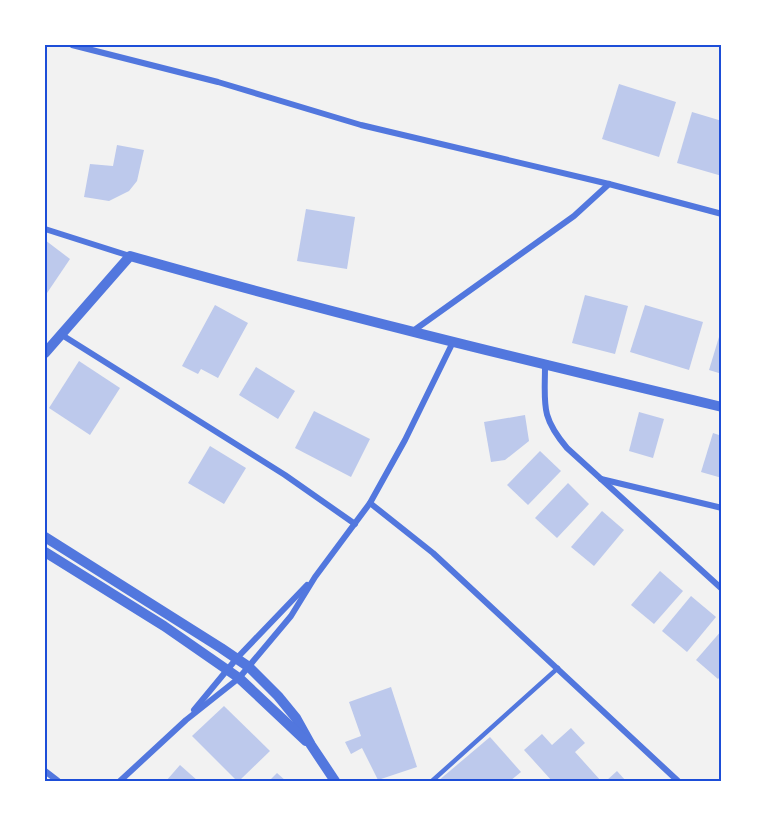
<svg xmlns="http://www.w3.org/2000/svg" width="767" height="826" font-family="Roboto,sans-serif">
<style>
.building{fill:#bdc9ec}
.lines{fill:none;stroke-linecap:round;stroke-linejoin:round}
.service{stroke:#5277de;stroke-width:4.5}
.minor{stroke:#5277de;stroke-width:6}
.tertiary{stroke:#5277de;stroke-width:10}
.neatline{fill:none;stroke:#1d4ed8;stroke-width:2}
</style>
<rect width="100%" height="100%" fill="#f2f2f2"/>
<g class="building">
<path d="M619,84L676,102L659,157L602,139Z"/>
<path d="M692,112L722,121V176L677,163Z"/>
<path d="M117,145L144,150L137,181L129,191L109,201L84,197L90,164L113,166Z"/>
<path d="M306,209L355,217L347,269L297,261Z"/>
<path d="M45,240L70,259L45,296Z"/>
<path d="M585,295L628,306L615,354L572,343Z"/>
<path d="M215,305L248,323L218,378L201,369L198,374L182,366Z"/>
<path d="M645,305L703,322L689,370L630,352Z"/>
<path d="M722,327V374L709,370Z"/>
<path d="M79,361L120,388L90,435L49,408Z"/>
<path d="M256,367L295,391L278,419L239,395Z"/>
<path d="M314,411L370,439L351,477L295,448Z"/>
<path d="M639,412L664,419L653,458L629,451Z"/>
<path d="M525,415L529,441L505,460L491,462L484,422Z"/>
<path d="M713,433L722,436V478L701,472Z"/>
<path d="M210,446L246,468L224,504L188,483Z"/>
<path d="M540,451L561,471L528,505L507,485Z"/>
<path d="M568,483L589,504L557,538L535,518Z"/>
<path d="M602,511L624,530L594,566L571,547Z"/>
<path d="M660,571L683,591L654,624L631,605Z"/>
<path d="M691,596L716,617L687,652L662,631Z"/>
<path d="M722,630V675L718,679L696,660Z"/>
<path d="M391,687L417,767L378,780L362,748L351,754L345,742L361,736L349,702Z"/>
<path d="M224,706L270,751L239,781H237L192,736Z"/>
<path d="M571,728L585,743L575,752L601,781H552L524,750L542,734L552,745Z"/>
<path d="M490,737L521,772L510,781H438Z"/>
<path d="M180,765L198,781H166Z"/>
<path d="M617,771L626,781H606Z"/>
<path d="M277,773L286,781H269Z"/>
</g>
<g class="lines">
<path class="service" d="M432,781L558,668"/>
<g class="minor">
<path d="M72,45L218,82L361,125L609,184L722,214"/>
<path d="M45,229L130,256"/>
<path d="M413,331L574,216L609,184"/>
<path d="M62,335L285,475L355,524"/>
<path d="M545,365C545,405 540,416 567,448L722,589"/>
<path d="M601,479L722,508"/>
<path d="M370,503L433,553L678,781"/>
<path d="M194,710L237,658L307,585"/>
<path d="M45,771L58,781"/>
<path d="M120,781L186,720L239,678L291,616L315,577L370,503L405,440L453,342"/>
</g>
<g class="tertiary">
<path d="M45,353L130,256C326,312 524,360 722,407"/>
<path d="M45,537L221,648L249,667L278,696L296,718L311,745L335,781"/>
<path d="M45,552L164,626L239,678L306,741"/>
</g>
</g>
<rect width="767" height="826" fill="none" stroke="#ffffff" stroke-width="93"/>
<rect x="46" y="46" width="674" height="734" class="neatline"/>
</svg>
